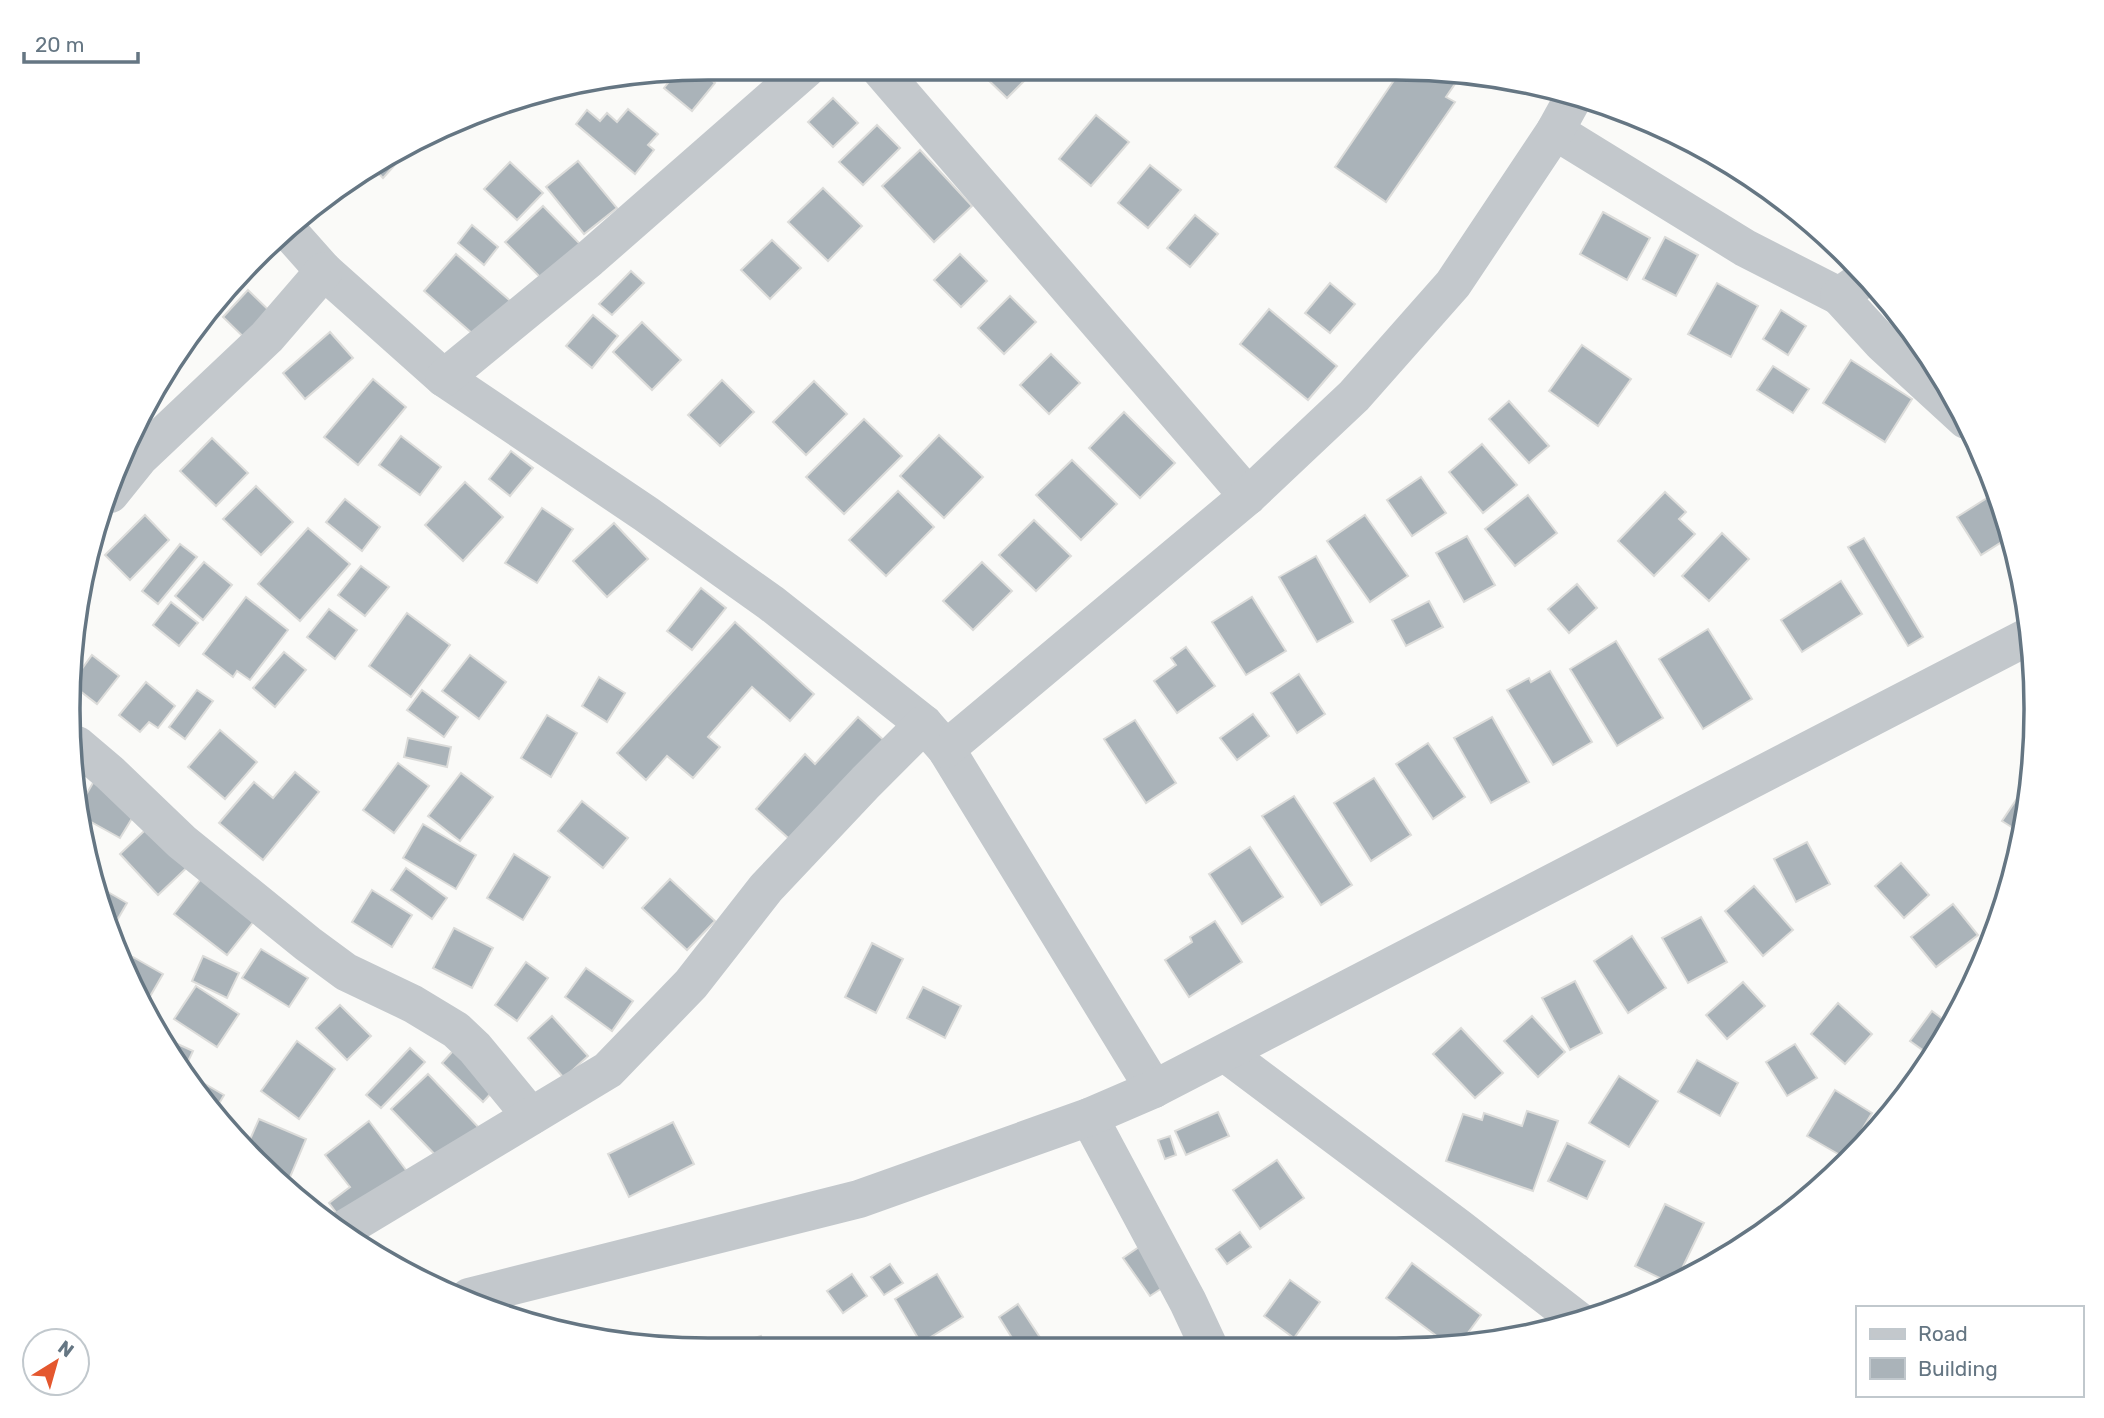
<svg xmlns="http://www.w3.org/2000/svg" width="2104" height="1418" font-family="Rubik,sans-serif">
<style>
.building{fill:#aab3b9;stroke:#dcdcda;stroke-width:2}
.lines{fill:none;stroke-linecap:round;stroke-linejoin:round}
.minor{stroke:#c3c8cc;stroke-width:38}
.rim{fill:none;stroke:#657683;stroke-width:3.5}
</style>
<rect width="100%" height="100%" fill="#fafaf8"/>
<g class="building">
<path d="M699,70L715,83L692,111L664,88L675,74Z"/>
<path d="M978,70L1034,71L1007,98Z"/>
<path d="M1399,73L1452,74L1459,78L1446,97L1455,102L1386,202L1335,167Z"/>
<path d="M833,98L858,123L833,147L808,122Z"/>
<path d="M628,109L658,134L648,145L654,150L635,174L576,124L587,110L600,121L607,113L617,122Z"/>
<path d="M1096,115L1129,142L1091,186L1059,159Z"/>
<path d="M877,125L900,148L863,185L839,162Z"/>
<path d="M410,148L383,178L372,167Z"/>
<path d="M920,150L972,206L934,242L882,186Z"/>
<path d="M578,161L617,208L584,234L546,187Z"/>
<path d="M510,162L543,193L517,220L484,189Z"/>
<path d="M1150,165L1181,190L1148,228L1118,203Z"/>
<path d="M823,188L862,226L828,261L788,222Z"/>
<path d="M543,206L580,244L543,280L505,242Z"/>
<path d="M1603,212L1650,238L1627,280L1580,254Z"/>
<path d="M1195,215L1218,234L1190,267L1167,248Z"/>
<path d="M472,225L498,247L484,265L458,243Z"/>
<path d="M1665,237L1698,255L1676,296L1643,279Z"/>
<path d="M772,240L801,268L770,299L741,270Z"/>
<path d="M456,254L515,305L482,342L424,291Z"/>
<path d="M960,254L987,281L961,307L934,280Z"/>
<path d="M631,271L644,283L612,315L599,304Z"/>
<path d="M1330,283L1355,304L1330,333L1305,313Z"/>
<path d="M1717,283L1758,306L1731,357L1688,334Z"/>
<path d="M248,290L284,325L259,352L223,317Z"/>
<path d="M1010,296L1036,322L1004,354L978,328Z"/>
<path d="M1269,309L1337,366L1308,400L1240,344Z"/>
<path d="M1781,310L1806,326L1788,355L1763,339Z"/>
<path d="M593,315L618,336L592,368L566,346Z"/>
<path d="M642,322L681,360L652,390L613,352Z"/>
<path d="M330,332L353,358L305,399L283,373Z"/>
<path d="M1582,345L1631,379L1598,426L1549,391Z"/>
<path d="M1051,354L1080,383L1049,414L1020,385Z"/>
<path d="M1851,360L1912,399L1885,442L1823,403Z"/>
<path d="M1773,366L1809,389L1793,413L1757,390Z"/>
<path d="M373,379L406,407L358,465L324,437Z"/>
<path d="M722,380L754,412L720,446L688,415Z"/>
<path d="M814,381L847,414L806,455L773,422Z"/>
<path d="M1509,401L1549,446L1529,463L1489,419Z"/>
<path d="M1124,412L1175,463L1140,498L1089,448Z"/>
<path d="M864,419L902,456L844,514L806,477Z"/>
<path d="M939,435L983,477L944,518L900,476Z"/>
<path d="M401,436L441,467L420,495L379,465Z"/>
<path d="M212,438L248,473L216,506L180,471Z"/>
<path d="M1482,444L1517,485L1483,513L1449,472Z"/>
<path d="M511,451L533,468L510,496L489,479Z"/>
<path d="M1072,460L1117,504L1081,540L1036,495Z"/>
<path d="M1421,477L1446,513L1412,536L1387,500Z"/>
<path d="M465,482L503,517L463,561L425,525Z"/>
<path d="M256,486L293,522L261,555L223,519Z"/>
<path d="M898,491L934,527L886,576L849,540Z"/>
<path d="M1665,492L1686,512L1679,519L1695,534L1654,576L1618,541Z"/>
<path d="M1995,493L2011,536L1981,555L1957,517Z"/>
<path d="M1528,495L1557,533L1515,566L1485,529Z"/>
<path d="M345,499L380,527L362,551L326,522Z"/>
<path d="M542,508L573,529L537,583L505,563Z"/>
<path d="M145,515L169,540L130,580L105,555Z"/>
<path d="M1365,515L1408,576L1370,602L1327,541Z"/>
<path d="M1034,520L1071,556L1036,591L999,555Z"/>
<path d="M614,523L648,559L607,597L573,561Z"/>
<path d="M308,528L350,564L300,621L258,584Z"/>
<path d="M1722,533L1749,559L1709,601L1682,576Z"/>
<path d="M1467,536L1495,585L1464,602L1436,553Z"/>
<path d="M1864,538L1923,637L1908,646L1848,547Z"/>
<path d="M180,544L197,557L158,604L142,591Z"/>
<path d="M1316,556L1353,622L1317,642L1279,577Z"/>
<path d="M204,562L232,585L203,620L175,596Z"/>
<path d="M982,562L1012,591L973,630L943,601Z"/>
<path d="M361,566L389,587L365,616L338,595Z"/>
<path d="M1841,581L1862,614L1802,652L1781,620Z"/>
<path d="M1577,584L1597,608L1569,633L1548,609Z"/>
<path d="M701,588L726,608L692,650L667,631Z"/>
<path d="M246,597L288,630L250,680L237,671L233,677L203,654Z"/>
<path d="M1252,597L1286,651L1246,675L1212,622Z"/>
<path d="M1429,601L1443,627L1406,646L1392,620Z"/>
<path d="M171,602L198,623L179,646L153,625Z"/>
<path d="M329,609L357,630L335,659L307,637Z"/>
<path d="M407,613L450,645L411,697L369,666Z"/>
<path d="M735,622L814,694L790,721L752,687L708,737L720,747L693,778L667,756L646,780L617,753Z"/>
<path d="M1708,629L1752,699L1703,729L1659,659Z"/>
<path d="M1616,641L1663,718L1617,746L1570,669Z"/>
<path d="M1186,647L1215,686L1177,713L1154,681L1176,665L1171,658Z"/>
<path d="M284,652L306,670L275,707L253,688Z"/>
<path d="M92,655L119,676L97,704L71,684Z"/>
<path d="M470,655L506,682L479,719L442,691Z"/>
<path d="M1550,671L1592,742L1553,765L1507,690L1529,678L1531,682Z"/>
<path d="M1299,674L1325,714L1297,733L1271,693Z"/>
<path d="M599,677L625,693L607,722L582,706Z"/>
<path d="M146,682L175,706L158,728L149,722L140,732L119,715Z"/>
<path d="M197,690L213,701L185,739L169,727Z"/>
<path d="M422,690L458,717L444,737L407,710Z"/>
<path d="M1253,714L1269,736L1237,760L1220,738Z"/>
<path d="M547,715L577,733L551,777L521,758Z"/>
<path d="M858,717L897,752L806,854L756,809L805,754L815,764Z"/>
<path d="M1492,717L1529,782L1491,803L1454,738Z"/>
<path d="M1135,720L1176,783L1146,803L1104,739Z"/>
<path d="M220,730L257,762L225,799L188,767Z"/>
<path d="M408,738L451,747L447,767L404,757Z"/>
<path d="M1428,743L1465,797L1433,819L1396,764Z"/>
<path d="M398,763L429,786L394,833L363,810Z"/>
<path d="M295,772L319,792L263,860L219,823L254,782L273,798Z"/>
<path d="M461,773L493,797L460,841L428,816Z"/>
<path d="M97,776L142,802L120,838L84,818L83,800Z"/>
<path d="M1374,778L1411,835L1371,861L1334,803Z"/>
<path d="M2020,794L2029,799L2021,833L2002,821Z"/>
<path d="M1294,796L1352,885L1321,905L1262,816Z"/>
<path d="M582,801L628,838L603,868L558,831Z"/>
<path d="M160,816L198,857L158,895L120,854Z"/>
<path d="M423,824L476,855L456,889L403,858Z"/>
<path d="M1807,842L1830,884L1796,902L1774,859Z"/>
<path d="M1250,847L1283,897L1242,924L1209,874Z"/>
<path d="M514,854L550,877L523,920L487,898Z"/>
<path d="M1901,863L1929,895L1904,918L1875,886Z"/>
<path d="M406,868L447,898L432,919L391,890Z"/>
<path d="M201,879L254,921L227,955L174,914Z"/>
<path d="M670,879L715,921L687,950L642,908Z"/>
<path d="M94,884L127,903L112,929Z"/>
<path d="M1754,886L1793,930L1763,956L1725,911Z"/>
<path d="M372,890L412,915L392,947L352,922Z"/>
<path d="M1953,904L1978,935L1936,967L1911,937Z"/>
<path d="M1701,917L1727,962L1688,983L1662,938Z"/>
<path d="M1215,921L1242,962L1189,997L1165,960L1192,942L1190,937Z"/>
<path d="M454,928L493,948L472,988L433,968Z"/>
<path d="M1632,936L1666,988L1628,1013L1594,961Z"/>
<path d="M872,943L903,959L876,1013L845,997Z"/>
<path d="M261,949L308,978L289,1007L242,978Z"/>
<path d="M203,956L239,973L227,998L192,981Z"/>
<path d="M133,957L163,974L145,1005L128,966Z"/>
<path d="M526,962L548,978L517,1021L495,1005Z"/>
<path d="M586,968L633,1001L612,1031L565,997Z"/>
<path d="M1977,969L1967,991L1963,987Z"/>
<path d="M1575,981L1602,1033L1570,1050L1542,998Z"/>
<path d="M1743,982L1765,1006L1727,1039L1706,1015Z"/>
<path d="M196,986L239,1014L217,1047L174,1019Z"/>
<path d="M923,987L961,1006L945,1038L907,1018Z"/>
<path d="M1838,1003L1872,1034L1845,1064L1811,1034Z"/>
<path d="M340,1005L371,1036L347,1060L316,1028Z"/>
<path d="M1932,1011L1952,1026L1931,1056L1910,1041Z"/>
<path d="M552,1016L588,1056L564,1078L528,1038Z"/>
<path d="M1532,1016L1565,1052L1538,1077L1504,1041Z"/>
<path d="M1461,1028L1503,1073L1475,1098L1433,1054Z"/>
<path d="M160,1036L193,1051L185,1068Z"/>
<path d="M463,1040L505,1078L483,1102L442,1063Z"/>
<path d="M297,1041L335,1069L299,1119L261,1091Z"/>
<path d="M1795,1044L1817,1078L1787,1096L1766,1062Z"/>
<path d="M410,1048L425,1062L381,1108L366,1095Z"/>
<path d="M1697,1060L1738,1083L1720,1116L1678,1092Z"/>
<path d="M428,1074L481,1130L445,1165L391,1109Z"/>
<path d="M1619,1076L1658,1101L1629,1147L1589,1123Z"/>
<path d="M193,1077L224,1095L217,1107Z"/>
<path d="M1835,1090L1872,1113L1845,1158L1807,1136Z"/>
<path d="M1527,1111L1558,1121L1533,1191L1446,1161L1463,1114L1482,1120L1484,1113L1522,1126Z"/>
<path d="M1218,1112L1229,1136L1186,1155L1175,1131Z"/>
<path d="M259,1119L306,1139L288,1182L274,1175L248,1144Z"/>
<path d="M369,1121L415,1182L350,1231L329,1203L350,1187L325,1155Z"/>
<path d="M673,1122L694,1164L629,1197L608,1154Z"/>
<path d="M1170,1136L1176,1155L1165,1159L1158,1140Z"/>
<path d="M1567,1143L1605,1161L1587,1199L1548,1181Z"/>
<path d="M1277,1160L1304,1198L1260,1229L1233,1190Z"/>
<path d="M1665,1204L1704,1223L1674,1285L1635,1266Z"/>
<path d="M1161,1232L1188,1271L1150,1296L1123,1258Z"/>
<path d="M1240,1232L1251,1247L1227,1264L1216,1249Z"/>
<path d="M1412,1263L1481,1315L1459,1345L1450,1346L1386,1298Z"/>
<path d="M890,1264L903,1283L884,1295L871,1277Z"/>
<path d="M852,1274L867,1296L843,1313L827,1291Z"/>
<path d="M937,1274L963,1317L921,1343L895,1299Z"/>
<path d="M1290,1280L1320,1302L1294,1338L1264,1316Z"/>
<path d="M1018,1304L1041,1339L1030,1346H1017L999,1317Z"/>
<path d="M761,1336L764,1345H731Z"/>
</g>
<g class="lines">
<g class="minor">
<path d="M880,69L1248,496"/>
<path d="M1555,131L1745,248L1839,296L1865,278"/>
<path d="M291,234L324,271L444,378L646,514L771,603L924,724L946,749L1154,1089"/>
<path d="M1839,296L1882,343L1966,420"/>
<path d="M444,378L589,259L806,69"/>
<path d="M110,494L139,458L267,337L324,271"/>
<path d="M77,745L110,773L182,842L308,944L346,972L413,1004L456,1030L475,1048L531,1116"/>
<path d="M946,749L1248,496L1354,396L1453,284L1555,131L1571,102"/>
<path d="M1225,1053L1459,1228L1579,1321"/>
<path d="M1089,1117L1188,1302L1209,1347"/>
<path d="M344,1229L608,1070L691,984L766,888L866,782L924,724"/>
<path d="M469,1297L859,1199L1089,1117L1154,1089L2029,636"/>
</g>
</g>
<path d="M0 0H2104V1418H0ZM708 80H1396A628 628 0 0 1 2024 708V710A628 628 0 0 1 1396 1338H708A628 628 0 0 1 80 710V708A628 628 0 0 1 708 80Z" fill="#fff" fill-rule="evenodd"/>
<path class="rim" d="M708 80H1396A628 628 0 0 1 2024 708V710A628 628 0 0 1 1396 1338H708A628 628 0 0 1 80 710V708A628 628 0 0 1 708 80Z"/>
<rect x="1856" y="1306" width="228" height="91" fill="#ffffff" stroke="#c1c8cd" stroke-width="2"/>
<rect x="1870" y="1329" width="35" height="10" fill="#c3c8cc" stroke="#c1c8cd" stroke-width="2"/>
<text x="1918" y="1341" font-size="21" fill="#657683">Road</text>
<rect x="1870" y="1358" width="35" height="21" fill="#aab3b9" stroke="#c1c8cd" stroke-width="2"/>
<text x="1918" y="1376" font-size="21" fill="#657683">Building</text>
<g transform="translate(56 1362) rotate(37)"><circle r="33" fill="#ffffff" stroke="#c1c8cd" stroke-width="2"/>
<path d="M0-5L12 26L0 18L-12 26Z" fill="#e4572e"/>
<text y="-10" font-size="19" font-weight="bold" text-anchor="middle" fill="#657683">N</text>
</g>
<path d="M24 52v10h114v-10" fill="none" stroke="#657683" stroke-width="3.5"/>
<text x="35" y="52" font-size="21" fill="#657683" stroke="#ffffff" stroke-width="5" paint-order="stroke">20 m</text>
</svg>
